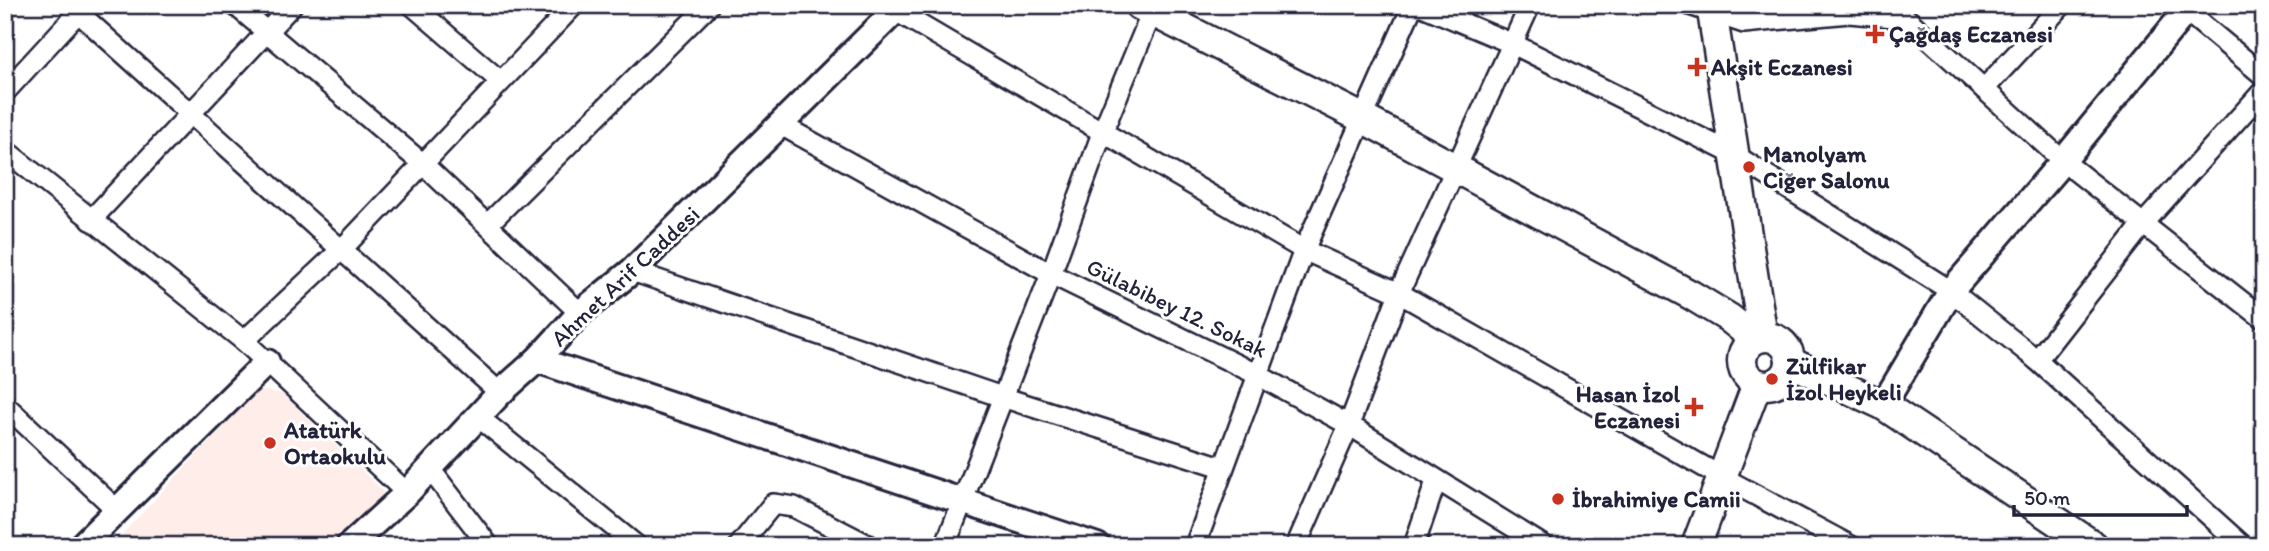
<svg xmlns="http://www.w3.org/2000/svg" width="2269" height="551" font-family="Itim,sans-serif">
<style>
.built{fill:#feede8}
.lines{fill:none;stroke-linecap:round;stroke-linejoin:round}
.minor-casing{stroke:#22223b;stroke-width:24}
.tertiary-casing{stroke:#22223b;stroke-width:30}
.secondary-casing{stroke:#22223b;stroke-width:33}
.minor{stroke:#fff;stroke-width:19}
.tertiary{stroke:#fff;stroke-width:24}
.secondary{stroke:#fff;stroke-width:28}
.poi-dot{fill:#c8321e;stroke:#fff;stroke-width:2.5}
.labels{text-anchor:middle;stroke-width:6;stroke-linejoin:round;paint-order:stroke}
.poi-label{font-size:23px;font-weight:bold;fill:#22223b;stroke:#fff;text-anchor:start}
.street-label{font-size:23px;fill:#22223b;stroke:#fff}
</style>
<rect width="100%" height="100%" fill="#fff"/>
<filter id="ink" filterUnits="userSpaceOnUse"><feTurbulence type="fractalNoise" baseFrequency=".0143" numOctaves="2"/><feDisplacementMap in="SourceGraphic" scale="14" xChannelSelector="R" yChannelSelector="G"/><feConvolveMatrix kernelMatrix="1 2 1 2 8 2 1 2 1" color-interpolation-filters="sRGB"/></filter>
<g filter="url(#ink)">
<path class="built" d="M258,390L281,393L385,493L332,546H111Z"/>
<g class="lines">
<defs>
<g id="minor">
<path d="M70,5L500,393"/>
<path d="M235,5L423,164L580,313"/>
<path d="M412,5L499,80"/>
<path d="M1420,5L1513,44L1733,154L1951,291L2037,360L2243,546"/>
<path d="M1690,5L1744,23L1849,13L1906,18L2063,161L2264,319"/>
<path d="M2179,5L2264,76"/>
<path d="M896,11L1304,250L1399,293L1720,476L1851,546"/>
<path d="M1984,89L2062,5"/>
<path d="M5,92L85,5"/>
<path d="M781,125L1051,274L1256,374L1349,425L1544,546"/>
<path d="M5,150L244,341L407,493"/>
<path d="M91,220L292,5"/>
<path d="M488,224L709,5"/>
<path d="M632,271L1002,397L1222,467"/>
<path d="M244,341L343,248L574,5"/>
<path d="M2037,360L2144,223L2264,90"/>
<path d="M5,405L118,511"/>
<path d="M477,416L637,546"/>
<path d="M430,469L489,546"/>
<path d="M739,546L773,504L794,507L870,546"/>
<path d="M945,546L1051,274L1102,133L1155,5"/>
<path d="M1195,546L1304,250L1413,5"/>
<path d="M1296,546L1349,425L1399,293L1530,5"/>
<path d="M1414,546L1436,481"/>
</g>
<g id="tertiary">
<path d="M537,360L1097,546"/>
<path d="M1883,405L1951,291L2063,161L2191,5"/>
<path d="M81,546L267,362"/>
<path d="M349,546L407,493L500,393L537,360L580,313L632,271L901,5"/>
</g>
<g id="secondary">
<path d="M1139,5L1362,118L1691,295L1729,318L1755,339"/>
<path d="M1711,5L1763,337"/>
<circle cx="1766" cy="361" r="24"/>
<path d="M1790,362L1883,405L2094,546"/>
<path d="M1696,546L1757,384"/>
</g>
</defs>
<use href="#minor" class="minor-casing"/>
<use href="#tertiary" class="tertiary-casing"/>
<use href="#secondary" class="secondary-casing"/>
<use href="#minor" class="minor"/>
<use href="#tertiary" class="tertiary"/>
<use href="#secondary" class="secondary"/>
</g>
</g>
<g class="poi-dot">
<path d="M1871.5 23.5h7v7h7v7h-7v7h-7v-7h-7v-7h7z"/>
<path d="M1693.5 56.5h7v7h7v7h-7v7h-7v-7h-7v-7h7z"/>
<circle cx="1749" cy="167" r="7"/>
<circle cx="1772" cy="379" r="7"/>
<path d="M1690.5 396.5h7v7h7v7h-7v7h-7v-7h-7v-7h7z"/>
<circle cx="270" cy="443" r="7"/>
<circle cx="1558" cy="499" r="7"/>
</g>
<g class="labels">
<g class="poi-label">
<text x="1889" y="42">Çağdaş Eczanesi</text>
<text x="1711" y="75">Akşit Eczanesi</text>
<text x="1763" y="162">Manolyam<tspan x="1763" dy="26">Ciğer Salonu</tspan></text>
<text x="1786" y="374">Zülfikar<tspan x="1786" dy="26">İzol Heykeli</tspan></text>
<text x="1680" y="402" text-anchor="end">Hasan İzol<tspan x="1680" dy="26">Eczanesi</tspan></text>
<text x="284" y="438">Atatürk<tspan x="284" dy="26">Ortaokulu</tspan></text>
<text x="1572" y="507">İbrahimiye Camii</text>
</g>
<g class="street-label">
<text transform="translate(625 276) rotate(-43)" y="8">Ahmet Arif Caddesi</text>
<text transform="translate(1177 308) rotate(26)" y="8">Gülabibey 12. Sokak</text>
</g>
</g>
<rect width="2269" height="551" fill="none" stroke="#fff" stroke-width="28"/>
<rect x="14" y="14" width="2241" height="523" fill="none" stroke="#22223b" stroke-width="2.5" filter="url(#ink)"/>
<path d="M2014 505v10h173v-10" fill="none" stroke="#22223b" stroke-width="3.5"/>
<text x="2024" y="505" font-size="21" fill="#22223b" stroke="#ffffff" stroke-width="5" paint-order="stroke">50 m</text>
</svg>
